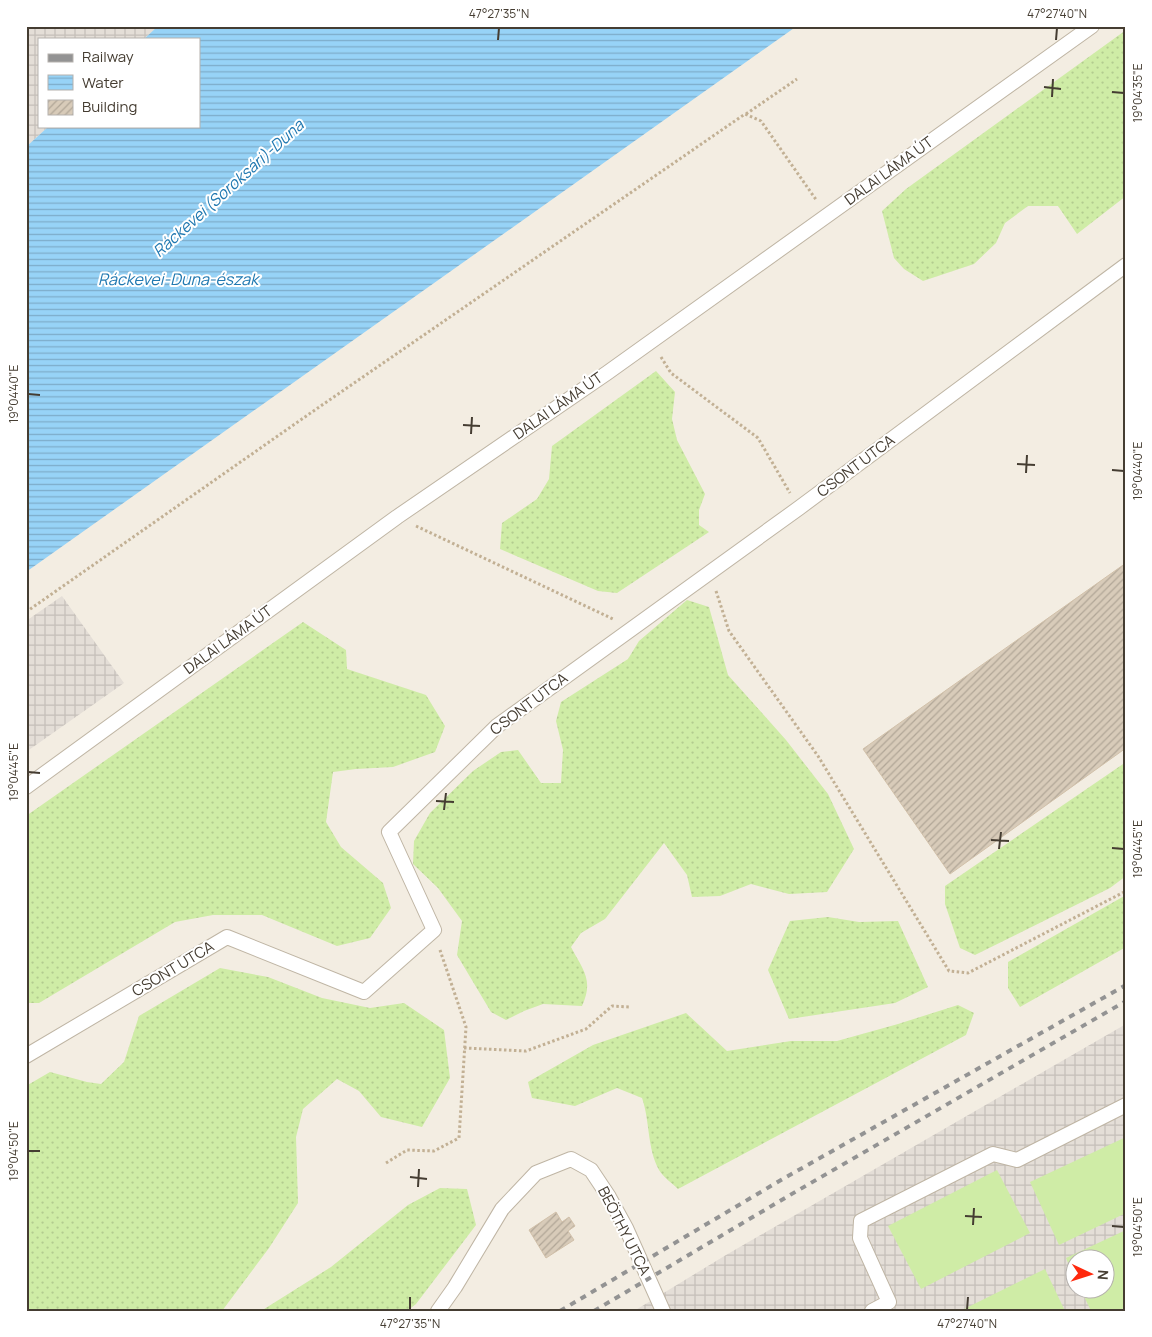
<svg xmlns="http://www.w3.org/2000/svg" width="1152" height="1337" font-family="Manrope,sans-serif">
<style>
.industrial{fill:url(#industrial-grid);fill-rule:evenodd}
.grass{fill:url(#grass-dots)}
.garden{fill:#cfeca6}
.water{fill:url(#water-rules)}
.building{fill:url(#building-hatch);stroke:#d1c0a9}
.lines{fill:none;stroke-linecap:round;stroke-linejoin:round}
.lane-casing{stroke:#bfb5a4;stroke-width:16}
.path{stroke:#c2b094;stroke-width:3;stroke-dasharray:2.5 2.5;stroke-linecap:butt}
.lane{stroke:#fff;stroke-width:14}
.rail{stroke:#939393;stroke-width:4;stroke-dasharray:6 6;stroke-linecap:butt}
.ticks{fill:none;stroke:#453d32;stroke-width:2}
.labels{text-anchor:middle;stroke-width:4;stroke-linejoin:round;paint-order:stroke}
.street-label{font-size:15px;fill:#453d32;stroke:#fff}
.water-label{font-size:16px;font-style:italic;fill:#2179b1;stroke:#fff}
.neatline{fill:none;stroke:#453d32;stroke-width:2}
.ticks-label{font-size:12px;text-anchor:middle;fill:#453d32}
</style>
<defs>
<pattern id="industrial-grid" width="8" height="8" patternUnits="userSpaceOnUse" patternTransform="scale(1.25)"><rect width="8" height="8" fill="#e4ded7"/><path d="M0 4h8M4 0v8" fill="none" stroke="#c5bfb9"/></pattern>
<pattern id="grass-dots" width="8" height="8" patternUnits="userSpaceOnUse" patternTransform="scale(1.25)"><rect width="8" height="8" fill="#cfeca6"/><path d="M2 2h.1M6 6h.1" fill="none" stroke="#b3cb8f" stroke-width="1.8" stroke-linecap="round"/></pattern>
<pattern id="water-rules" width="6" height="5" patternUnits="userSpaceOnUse" patternTransform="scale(1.25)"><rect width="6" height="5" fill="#97d3f7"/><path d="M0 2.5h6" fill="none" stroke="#7dacc9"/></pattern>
<pattern id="building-hatch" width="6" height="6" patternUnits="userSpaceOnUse" patternTransform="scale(1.25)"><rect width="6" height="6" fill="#d8cbb9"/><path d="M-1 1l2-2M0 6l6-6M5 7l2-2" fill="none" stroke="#b1a697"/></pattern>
</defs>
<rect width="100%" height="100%" fill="#f3ede2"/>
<g class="industrial">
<path d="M26,26H158L144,39H39V126H49L26,147Z"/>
<path d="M62,596L124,683L26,752V621Z"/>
<path d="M1126,1024V1311H634L726,1255ZM1074,1260H1104V1290H1074Z"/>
</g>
<g class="grass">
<path d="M1126,30V196L1077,234L1058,206H1028L1005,223L996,243L974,264L923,281L904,269L894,258L882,211L906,189Z"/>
<path d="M656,371L675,392L672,419L677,440L705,494L699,510V525L709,532L617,593L598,591L500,549L502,523L537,499L549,479L552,446Z"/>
<path d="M687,600L709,607L728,675L786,740L828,794L854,849L827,892L789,894L751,884L720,896L692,897L687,875L664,843L605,919L581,933L571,947C583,970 594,980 582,1006L543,1004L524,1011L506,1020L491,1012L457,955L462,921L438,888L413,864L414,841L430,813L473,771L501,752L518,750L541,783H561L563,750L556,721L561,702L628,659L639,641Z"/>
<path d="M303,622L346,650L347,669L426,695L445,726L435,752L393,767L356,769L333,772L326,822L341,847L383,883L391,908L370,938L337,946L262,915H213L175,922L39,1003H26V816Z"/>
<path d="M1126,762V876L1110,888L975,955L960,948L945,904V886Z"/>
<path d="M1126,895V947L1020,1007L1008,988V962Z"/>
<path d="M828,917L859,922L898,921L928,987L895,1003L789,1019L768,970L790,921Z"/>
<path d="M220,968L268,977L322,998L370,1008L404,1003L444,1030L450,1078L422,1127L381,1117L359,1091L337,1079L303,1109L296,1137L298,1203L269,1248L222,1311H26V1086L50,1072L87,1082L101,1084L124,1062L139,1016Z"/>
<path d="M958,1005L974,1013L966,1035L678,1189C672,1183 663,1177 659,1170C647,1148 650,1121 642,1098L617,1088L575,1106L532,1098L528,1082L593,1045L686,1013L727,1051L791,1041H837L898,1024Z"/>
<path d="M440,1188L467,1189L476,1225L416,1304L407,1311H261L331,1267L408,1205Z"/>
</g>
<g class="garden">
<path d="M1126,1137V1213L1059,1245L1030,1182Z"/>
<path d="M997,1170L1030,1233L921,1289L888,1226Z"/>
<path d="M1126,1230V1307L1118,1311H1091L1081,1290H1104V1260H1074V1277L1066,1258Z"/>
<path d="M1045,1269L1065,1311H960Z"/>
</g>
<path class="water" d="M158,26H797L26,572V147L49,126H199V39H144Z"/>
<g class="building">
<path d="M1126,563V748L950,874L863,749Z"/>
<path d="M556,1212L562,1222L569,1217L575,1226L568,1231L574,1240L546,1258L529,1230Z"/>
</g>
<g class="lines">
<defs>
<g id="lane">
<path d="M26,787L397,517L607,373L1092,26"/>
<path d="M26,1056L227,937L364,992L434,930L389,832L497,726L799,508L1126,265"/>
<path d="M438,1311L455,1287L502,1209L536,1173L571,1159L591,1170L609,1197L626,1228L663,1311"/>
<path d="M872,1311L889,1302L860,1238L861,1221L993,1154L1017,1160L1126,1105"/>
</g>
</defs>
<use href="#lane" class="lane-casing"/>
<g class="path">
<path d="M746,114L797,79"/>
<path d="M661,357L671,373L758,438L790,493"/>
<path d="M416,526L613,619"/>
<path d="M716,591L729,631L818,756L949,971L968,973L1126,891"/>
<path d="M26,612L312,412L745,114L761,121L817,201"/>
<path d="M464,1048L526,1051L586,1029L612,1006L629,1007"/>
<path d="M386,1163L407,1150L434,1151L459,1138L466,1027L440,950"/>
</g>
<use href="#lane" class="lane"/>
<g class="rail">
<path d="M560,1311L781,1180L1126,985"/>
<path d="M594,1311L790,1195L1126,1001"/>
</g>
</g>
<path class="ticks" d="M498,40L499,28M1056,40L1057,28M1044,87L1061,89M1112,92L1124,93M1052,97L1053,79M28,394L40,395M463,425L480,426M471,434L472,417M1017,464L1035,465M1112,470L1124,471M1026,473L1027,455M28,772L40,773M436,801L454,802M444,810L446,793M991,840L1009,841M1112,848L1124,849M999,849L1001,832M28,1151H40M410,1177L427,1179M418,1187L419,1169M965,1216L982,1217M973,1225L974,1208M1112,1226L1124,1227M410,1310V1297M967,1310L968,1297"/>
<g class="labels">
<g class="street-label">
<text transform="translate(889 171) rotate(-36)" y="5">DALAI LÁMA ÚT</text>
<text transform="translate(558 406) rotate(-35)" y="5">DALAI LÁMA ÚT</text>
<text transform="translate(856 466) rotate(-37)" y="5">CSONT UTCA</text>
<text transform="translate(228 640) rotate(-36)" y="5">DALAI LÁMA ÚT</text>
<text transform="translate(529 704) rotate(-37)" y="5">CSONT UTCA</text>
<text transform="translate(173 969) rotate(-31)" y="5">CSONT UTCA</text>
<text transform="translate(624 1231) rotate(63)" y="5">BEÖTHY UTCA</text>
</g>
<g class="water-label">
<text transform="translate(228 188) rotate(-42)" y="6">Ráckevei (Soroksári)-Duna</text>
<text x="178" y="285">Ráckevei-Duna-észak</text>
</g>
</g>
<rect width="1152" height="1337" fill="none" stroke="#ffffff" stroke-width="55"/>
<rect x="38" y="38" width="162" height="90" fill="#ffffff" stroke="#b5b1ad"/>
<rect x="48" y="54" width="25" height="8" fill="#939393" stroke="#b5b1ad"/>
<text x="82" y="62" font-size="15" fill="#453d32">Railway</text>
<rect x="48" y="75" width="25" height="15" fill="url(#water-rules)" stroke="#b5b1ad"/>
<text x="82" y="88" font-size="15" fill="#453d32">Water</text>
<rect x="48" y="100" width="25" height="15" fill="url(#building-hatch)" stroke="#b5b1ad"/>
<text x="82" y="112" font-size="15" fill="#453d32">Building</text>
<g transform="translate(1090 1274) rotate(94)"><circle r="24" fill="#ffffff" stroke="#b5b1ad"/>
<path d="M0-4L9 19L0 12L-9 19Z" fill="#ff290d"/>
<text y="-8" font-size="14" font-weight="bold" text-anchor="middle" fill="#453d32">N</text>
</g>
<rect x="28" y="28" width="1096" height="1282" class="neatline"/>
<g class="ticks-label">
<text x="499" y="18">47°27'35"N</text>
<text x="1057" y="18">47°27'40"N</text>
<text transform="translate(1138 93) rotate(-90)" y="4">19°04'35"E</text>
<text transform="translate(14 394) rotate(-90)" y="4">19°04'40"E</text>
<text transform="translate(1138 471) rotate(-90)" y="4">19°04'40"E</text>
<text transform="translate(14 772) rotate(-90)" y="4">19°04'45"E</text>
<text transform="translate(1138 849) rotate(-90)" y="4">19°04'45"E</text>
<text transform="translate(14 1151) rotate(-90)" y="4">19°04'50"E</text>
<text transform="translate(1138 1227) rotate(-90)" y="4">19°04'50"E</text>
<text x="410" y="1328">47°27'35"N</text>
<text x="967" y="1328">47°27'40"N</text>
</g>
</svg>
